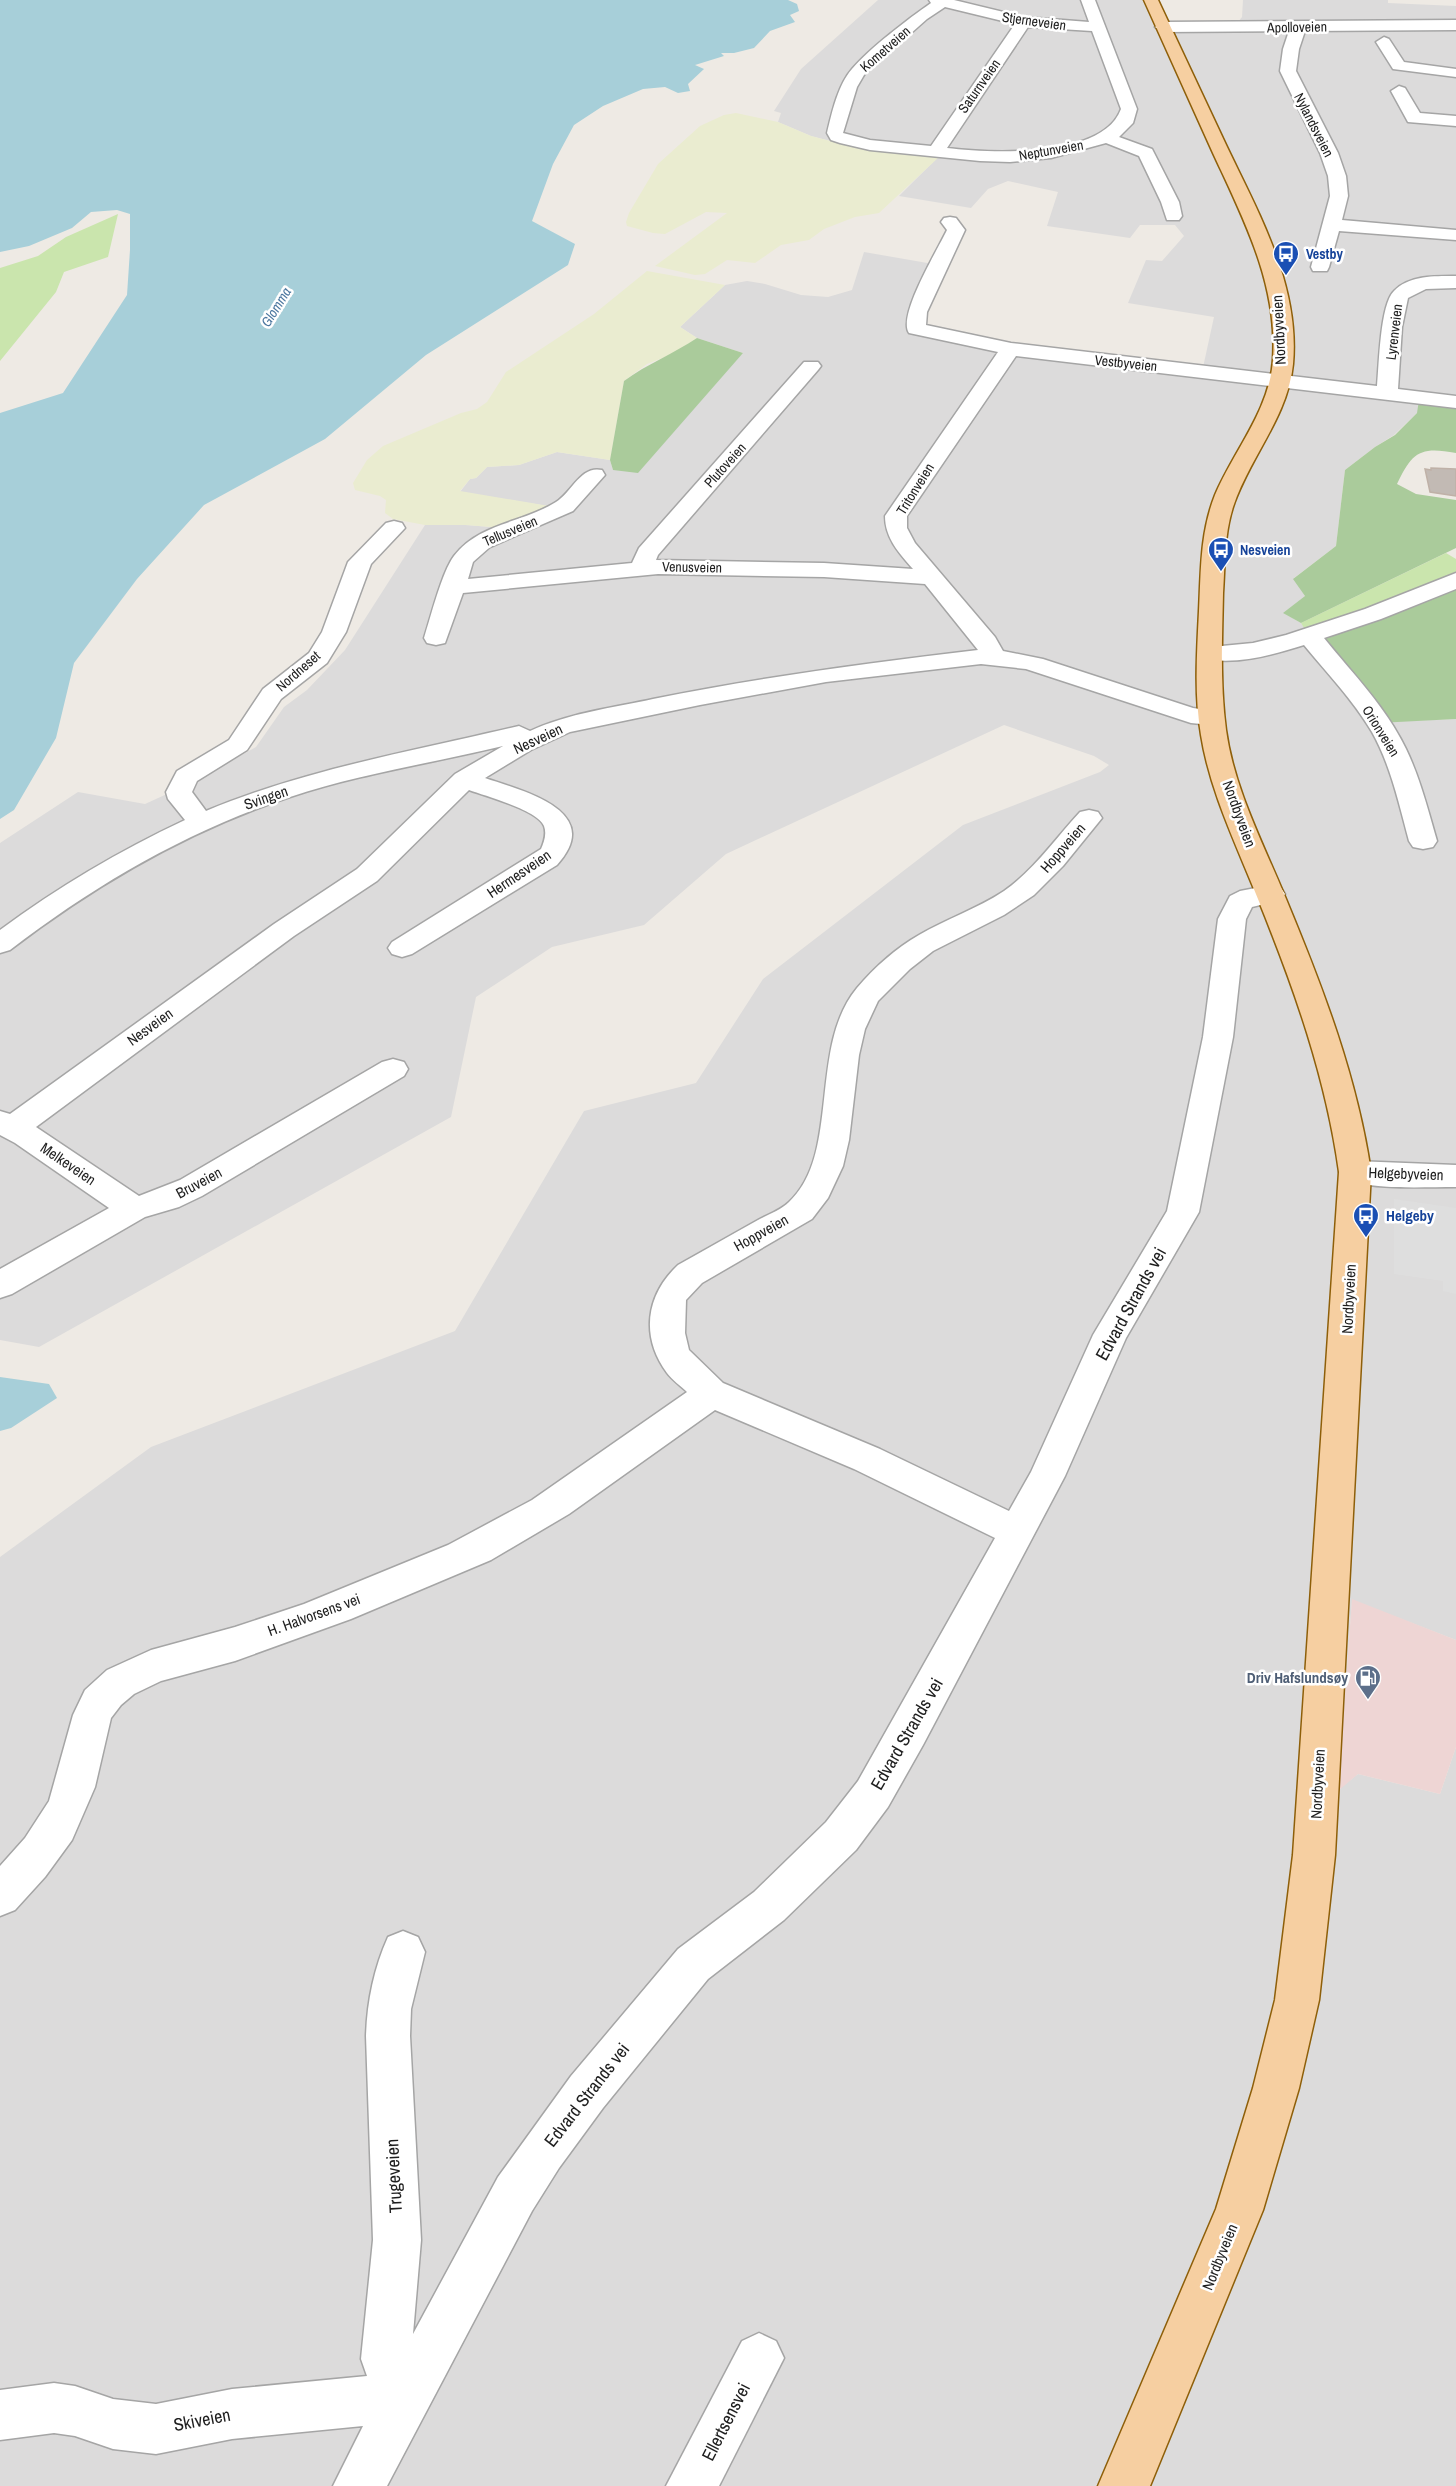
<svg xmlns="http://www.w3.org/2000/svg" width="1456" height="2486" font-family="'Archivo Narrow',sans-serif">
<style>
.residential{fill:#dcdbdb}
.commercial{fill:#eed5d4}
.farmland{fill:#eaecd0}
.grass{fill:#cae5ad}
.forest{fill:#aacb9b}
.parking{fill:#dedede}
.water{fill:#a7cfd9}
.building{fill:#c2bab4;stroke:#bfb1a7;stroke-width:1.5}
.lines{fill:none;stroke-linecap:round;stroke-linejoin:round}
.minor-casing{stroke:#a5a5a5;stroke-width:3}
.major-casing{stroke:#8e5f09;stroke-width:3}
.minor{fill:#fff;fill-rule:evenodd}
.major{fill:#f6cfa1;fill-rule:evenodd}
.labels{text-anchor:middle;stroke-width:5;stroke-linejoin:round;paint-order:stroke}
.far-street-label{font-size:14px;fill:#1e1e1e;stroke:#fff}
.far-transit-label{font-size:14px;font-weight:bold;fill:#164399;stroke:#fff;text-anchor:start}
.far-water-label{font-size:14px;font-style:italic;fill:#4d78a0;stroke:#fff}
.street-label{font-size:15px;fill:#1e1e1e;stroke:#fff}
.transit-label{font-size:15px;font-weight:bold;fill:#164399;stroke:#fff;text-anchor:start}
.service-label{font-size:15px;font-weight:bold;fill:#4e5e75;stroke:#fff;text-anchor:end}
.near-street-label{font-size:18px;fill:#1e1e1e;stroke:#fff}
</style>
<rect width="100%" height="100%" fill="#eeeae4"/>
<path class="residential" d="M878,0H1151L1163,27L1238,22L1242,17L1243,0H1388V3L1456,6V405L1417,413L1394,435L1375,447L1345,470L1336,546L1294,578L1305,596L1284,613L1301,623L1378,722L1456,719V1640L1352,1600L1338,1790L1358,1774L1440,1794L1456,1747V2486H0V1557L151,1447L455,1331L584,1111L696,1083L763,979L963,825L1100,772L1109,765L1094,756L1004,725L726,854L644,925L552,947L476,997L451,1117L39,1347L0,1340V843L78,792L145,804L191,783L256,747L284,707L307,690L345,650L425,525H466L504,528L554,507L460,492L470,479L476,478L487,467L519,465L557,452L610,460L613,470L743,353L697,338L680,327L725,285L747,281L765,284L801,295L828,297L852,290L864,252L939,265L916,329L1202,372L1214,317L1128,303L1146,260L1162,261L1184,236L1175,225H1140L1130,238L1047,226L1058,192L1008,181L988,189L971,208L899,196L937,158L842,144L811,136L778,122L781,113L774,111L801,69Z"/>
<path class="commercial" d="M1352,1599L1456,1640V1747L1440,1794L1358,1774L1338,1791Z"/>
<g class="farmland">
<path d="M736,113L778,122L811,136L842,144L938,158L879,213L855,217L824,229L809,240L781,245L755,263L727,260L705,274L695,275L655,266L727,213L706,212L665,234L653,233L627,226L626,222L629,213L658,164L700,126L724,115Z"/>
<path d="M647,271L725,285L680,327L697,338L673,354L647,364L624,381L610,460L557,452L519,465L487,467L476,478L470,479L460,491L555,507L504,528L466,525H425L393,519L385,513L386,500L380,496L355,490L353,483L367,460L383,446L461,413L477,409L487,402L506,372L594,314Z"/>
</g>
<g class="grass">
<path d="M118,214L108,257L64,272L56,292L0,361V268L38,256L66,237Z"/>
<path d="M1446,553L1456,559V574L1382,605L1306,631L1301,623Z"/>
</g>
<g class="forest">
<path d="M697,338L743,353L638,473L613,470L610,460L624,381C647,364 673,354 697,338Z"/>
<path d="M1419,400L1456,405V453C1419,446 1412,453 1397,484L1416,494L1456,500V548L1301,623L1283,613L1305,596L1293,579L1336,546L1345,470L1375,447L1395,435L1417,413Z"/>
<path d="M1456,580V719L1378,723L1309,636Z"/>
</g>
<path class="parking" d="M1394,1199L1456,1208V1294L1443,1291V1281L1394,1274Z"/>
<g class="water">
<path d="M0,0H788L797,4L799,11L790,15L795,22L770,31L754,48L734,53H721L724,56L695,65L704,69L688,84L690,91L678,93L665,87L643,89L603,106L574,125L553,164L532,221L575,244L568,265L426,355L325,439L204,505L137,579L74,663L56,738L14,810L0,819V413L63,393L127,295L130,250V214L117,210L91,212L72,228L29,246L0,252Z"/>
<path d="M0,1377L49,1384L57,1398L11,1428L0,1431Z"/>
</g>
<path class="building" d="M1431,468L1456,469V496L1430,492L1425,469L1431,470Z"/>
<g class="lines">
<defs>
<g id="minor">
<path d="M929,0H954L1024,17L1089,22L1081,0H1095L1137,109L1133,123L1119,137L1152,149L1179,202L1182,216L1179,220H1167L1161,202L1139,156L1106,143L1051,158L1010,162L980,161L870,150L840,143L831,140L827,133C832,112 838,85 852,69C870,48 908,19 931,3ZM945,7L1015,24L931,146L870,140L843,133L857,87L864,75L927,19ZM1028,27L1092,31L1121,109C1103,159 990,153 947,148Z"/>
<path d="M1456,20V30L1305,31L1299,49L1296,71L1338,153L1346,176L1348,196L1342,220L1456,230V240L1339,231L1329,267L1327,271H1313L1311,267L1330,196L1328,176L1320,153L1280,71L1283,49L1289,31L1163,32L1155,27L1163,22Z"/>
<path d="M1384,37L1389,39L1404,62L1456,69V77L1393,69L1376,42Z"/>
<path d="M1399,86L1405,88L1420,113L1456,116V126L1408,122L1391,91Z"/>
<path d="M950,217L956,218L965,230L927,312L926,325L1011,343L1377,386C1379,366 1380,304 1394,291C1409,275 1436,276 1456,276V288L1426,289L1408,298L1402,327L1398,389L1456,396V408L1016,356L907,516V528L915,543L995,637L1003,651L1043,659L1193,708L1220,712L1224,717L1220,722L1211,725L1191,723L1026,669L981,664L826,682L700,705L570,732L531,750L485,778C523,791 606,811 557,865L412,954L402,957L392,954L388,948L392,942L541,849C544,842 547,834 544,826C538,810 485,796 469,790L377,881L294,936L36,1127L139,1196L180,1180L382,1062L393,1059L404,1062L408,1069L404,1076L202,1196L179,1207L145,1217L12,1294L0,1298V1269L109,1208L15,1143L0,1135V1111L10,1114L274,924L357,869L455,774L503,746C432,763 359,774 290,797C187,831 95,885 10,950L0,953V930C58,887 119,851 185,820L168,799L166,792L177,771L229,740L263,689L309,653L322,632L348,562L386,523L394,521L402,523L405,528L371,564L346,632L327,663L281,699L247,750L197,781L192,792L206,811C306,769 414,751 519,726L530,731C569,713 612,708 653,699C761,677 869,663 978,650L925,584L824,577L658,574L463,593L445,643L436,645L427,643L424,638C431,616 442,572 454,556C479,523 523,523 556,502C572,492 581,465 602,470L605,475L573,511L490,547L473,562L468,579L632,563L639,548L804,362H818L821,366L818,370L658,555L656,560L824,563L913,569C899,553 885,538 885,516L998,352L909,333C897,316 938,249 947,230L941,222L944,218Z"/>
<path d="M1456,573V589L1381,619L1324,638C1353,674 1386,707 1406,749C1420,778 1428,810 1437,841L1433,847L1423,849L1413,847L1409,841C1399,804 1391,766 1372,732C1353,700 1327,673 1304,645C1272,655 1234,666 1201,658L1198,653L1201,648L1253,643L1286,635L1365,609Z"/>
<path d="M1089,810L1098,812L1102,818L1063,866L1034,895L1004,915L933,951L910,969L878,1001L865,1029L859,1055L849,1140L843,1166L828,1198L812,1219L702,1283L686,1300L685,1333L689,1350L723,1383L880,1449L1009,1511L1031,1472L1093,1335L1167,1211L1203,1037L1218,919L1230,896L1240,891L1271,885L1281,888L1285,894L1281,900L1252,907L1246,919L1233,1037L1199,1212L1126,1338L1065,1476L923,1745L888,1807L856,1850L784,1920L708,1979L603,2108L559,2168L532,2211L387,2486H333L363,2426L232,2439L156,2454L113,2449L75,2436L54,2433L0,2440V2390L54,2383L75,2386L113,2399L156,2404L232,2389L367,2376L361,2359L373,2240L366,2036C367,2002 374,1968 388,1937L403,1931L418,1937L425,1952L411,2009L410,2036L421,2240L413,2334L498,2177L571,2076L678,1949L754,1892L826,1822L858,1781L995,1538L854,1469L715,1410L569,1514L491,1560L351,1619L235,1661L161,1681L134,1694L121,1705L111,1718L95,1787L72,1840L45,1877L15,1910L0,1916V1866L25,1838L49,1801L73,1715L85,1690L107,1670L151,1650L235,1627L304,1604L448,1545L532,1500L687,1392C681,1386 672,1380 667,1373C640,1336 646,1295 678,1265C705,1250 731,1235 758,1220C767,1215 781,1210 789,1202C841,1154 808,1047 857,988C874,968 896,948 919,935C946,919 977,909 1004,891C1034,870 1055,839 1080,812Z"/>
<path d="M1355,1161L1456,1165V1187C1420,1187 1379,1190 1344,1180L1339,1172L1344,1164Z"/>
<path d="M759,2333L776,2341L784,2358L719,2486H666L742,2341Z"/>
</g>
<path id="major" d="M1144,0H1158C1181,49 1204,98 1227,147C1259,214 1300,286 1293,364C1288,417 1249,458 1233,507C1224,535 1225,564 1223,593C1222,639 1220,685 1226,730C1234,789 1264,845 1286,899C1323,988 1357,1077 1371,1172L1335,1855L1319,2000L1299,2088L1263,2210L1150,2486H1098L1216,2209L1253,2088L1275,2000L1293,1855L1339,1172C1326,1077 1294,988 1258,899C1237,846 1210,792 1201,735C1194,695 1197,652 1199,611C1201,571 1200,533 1215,495C1234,450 1270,410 1273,359C1278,284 1243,218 1213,153C1190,102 1167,51 1144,0Z"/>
</defs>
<use href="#minor" class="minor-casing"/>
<use href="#major" class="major-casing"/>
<use href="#minor" class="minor"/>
<use href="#major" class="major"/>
</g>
<defs>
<symbol id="bus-pin" viewBox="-11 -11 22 30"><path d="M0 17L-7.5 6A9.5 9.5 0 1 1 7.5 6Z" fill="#1a4fb4" stroke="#fff"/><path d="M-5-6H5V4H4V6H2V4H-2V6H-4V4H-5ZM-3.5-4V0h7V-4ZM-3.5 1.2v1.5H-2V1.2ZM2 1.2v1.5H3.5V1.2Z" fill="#fff"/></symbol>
<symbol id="fuel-pin" viewBox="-11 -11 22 30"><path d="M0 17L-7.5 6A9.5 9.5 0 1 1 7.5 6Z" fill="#5c6f8a" stroke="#fff"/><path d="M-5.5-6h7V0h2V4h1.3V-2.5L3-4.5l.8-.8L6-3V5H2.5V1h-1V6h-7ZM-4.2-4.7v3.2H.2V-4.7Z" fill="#fff"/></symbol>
</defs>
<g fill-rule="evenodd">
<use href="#bus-pin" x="1271" y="239" width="30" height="40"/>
<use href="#bus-pin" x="1206" y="535" width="30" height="40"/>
<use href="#bus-pin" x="1351" y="1201" width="30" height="40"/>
<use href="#fuel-pin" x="1353" y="1663" width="30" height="40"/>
</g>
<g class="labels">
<g class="far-street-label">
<text transform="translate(1034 21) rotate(8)" y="5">Stjerneveien</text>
<text transform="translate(1297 27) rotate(-1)" y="5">Apolloveien</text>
<text transform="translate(885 49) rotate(-41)" y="5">Kometveien</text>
<text transform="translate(979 86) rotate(-55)" y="5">Saturnveien</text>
<text transform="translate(1314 125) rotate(63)" y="5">Nylandsveien</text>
<text transform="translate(1051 150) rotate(-10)" y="5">Neptunveien</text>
<text transform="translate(1394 332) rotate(-83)" y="5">Lyrenveien</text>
<text transform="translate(1126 363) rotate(6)" y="5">Vestbyveien</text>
<text transform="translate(725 465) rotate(-48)" y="5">Plutoveien</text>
<text transform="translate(915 489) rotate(-58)" y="5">Tritonveien</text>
<text transform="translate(510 531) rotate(-23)" y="5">Tellusveien</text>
<text transform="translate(692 567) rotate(1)" y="5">Venusveien</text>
<text transform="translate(298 671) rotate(-41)" y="5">Nordneset</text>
<text transform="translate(1381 731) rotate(58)" y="5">Orionveien</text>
</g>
<g class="far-transit-label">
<text x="1306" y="259">Vestby</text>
<text x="1240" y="555">Nesveien</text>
</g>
<g class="far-water-label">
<text transform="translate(276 307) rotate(-58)" y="5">Glomma</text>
</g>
<g class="street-label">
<text transform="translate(1279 330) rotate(-93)" y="5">Nordbyveien</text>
<text transform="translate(538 739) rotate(-25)" y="5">Nesveien</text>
<text transform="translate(266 798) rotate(-19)" y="5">Svingen</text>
<text transform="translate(1239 814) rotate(70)" y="5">Nordbyveien</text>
<text transform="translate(1063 848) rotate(-49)" y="5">Hoppveien</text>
<text transform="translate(519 874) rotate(-34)" y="5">Hermesveien</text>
<text transform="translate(150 1027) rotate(-36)" y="5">Nesveien</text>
<text transform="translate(68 1164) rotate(34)" y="5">Melkeveien</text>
<text transform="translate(1406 1174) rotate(2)" y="5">Helgebyveien</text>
<text transform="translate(199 1183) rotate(-28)" y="5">Bruveien</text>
<text transform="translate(761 1233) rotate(-29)" y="5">Hoppveien</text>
<text transform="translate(1349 1299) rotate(-87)" y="5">Nordbyveien</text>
<text transform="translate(314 1615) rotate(-20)" y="5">H. Halvorsens vei</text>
<text transform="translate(1318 1784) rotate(-87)" y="5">Nordbyveien</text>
<text transform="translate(1220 2257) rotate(-68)" y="5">Nordbyveien</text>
</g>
<g class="transit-label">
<text x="1386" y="1221">Helgeby</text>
</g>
<g class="service-label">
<text x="1348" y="1683">Driv Hafslundsøy</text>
</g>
<g class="near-street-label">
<text transform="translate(1131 1304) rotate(-61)" y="6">Edvard Strands vei</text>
<text transform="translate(907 1734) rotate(-60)" y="6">Edvard Strands vei</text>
<text transform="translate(587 2095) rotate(-52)" y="6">Edvard Strands vei</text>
<text transform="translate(394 2176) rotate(-93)" y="6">Trugeveien</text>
<text transform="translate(202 2420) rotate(-11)" y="6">Skiveien</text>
<text transform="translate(726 2422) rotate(-63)" y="6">Ellertsensvei</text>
</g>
</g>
</svg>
